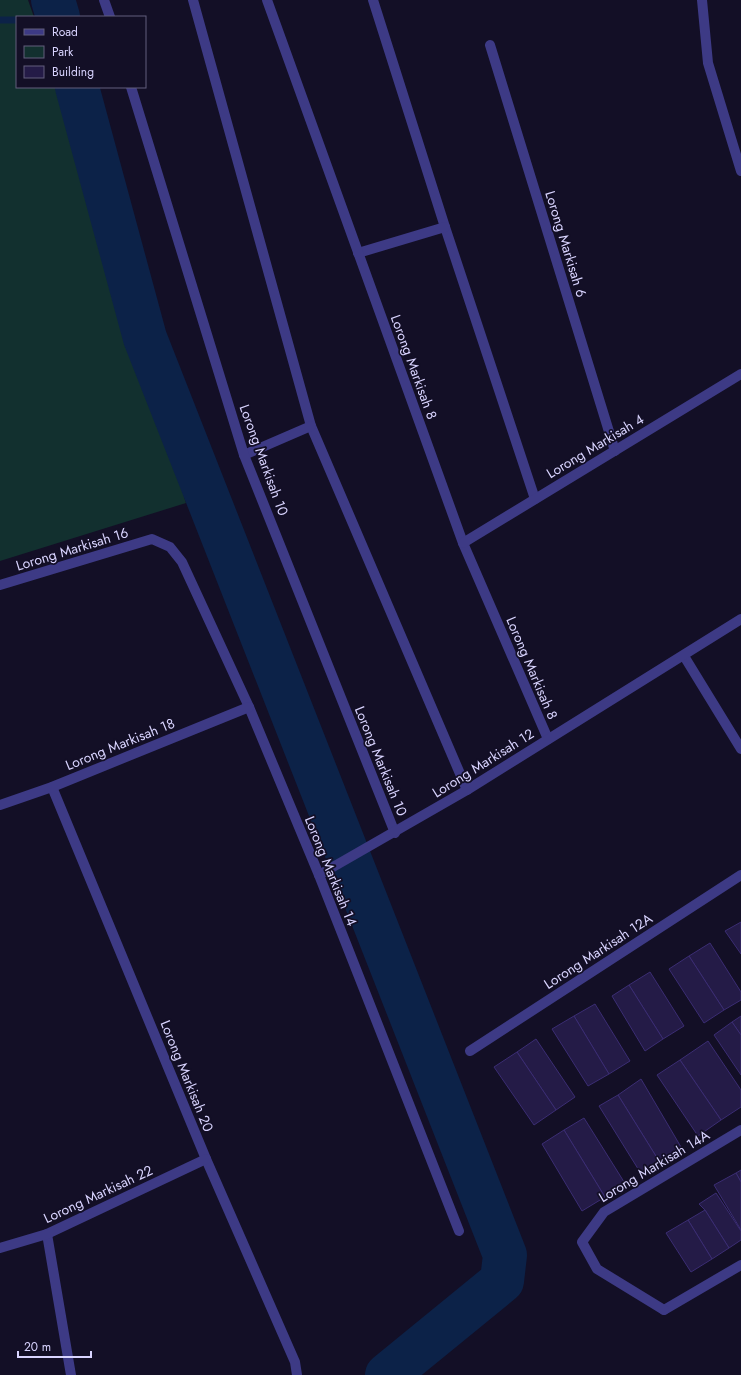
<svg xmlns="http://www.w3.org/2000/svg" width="741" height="1375" font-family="Jost,sans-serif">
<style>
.green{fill:#12302f}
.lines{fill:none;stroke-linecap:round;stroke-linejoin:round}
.stream{stroke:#0c2248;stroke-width:7}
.river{stroke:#0c2248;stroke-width:44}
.building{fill:#241b47;stroke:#3b2d73}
.lane{stroke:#3d3a85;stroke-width:10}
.street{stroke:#3d3a85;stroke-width:10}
.labels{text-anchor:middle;stroke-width:3.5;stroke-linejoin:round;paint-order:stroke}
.street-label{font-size:14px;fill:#d9d4ff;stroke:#130f26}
</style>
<rect width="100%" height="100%" fill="#130f26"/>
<path class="green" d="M0,0H28L34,17H17V87H55L186,503L0,561Z"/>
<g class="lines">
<path class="stream" d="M0,20H17"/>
<g class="river">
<path d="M53,0L58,17"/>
<path d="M77,87L145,338L505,1255L502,1281L387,1375"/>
</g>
</g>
<g class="building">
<path d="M741,922V954L725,931Z"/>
<path d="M710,943L741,992V1000L724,1010L689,956Z"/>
<path d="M689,956L724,1010L704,1023L669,969Z"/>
<path d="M650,972L684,1026L663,1039L629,985Z"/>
<path d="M629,985L663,1039L645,1051L612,996Z"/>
<path d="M595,1004L630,1061L609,1074L574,1016Z"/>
<path d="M574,1016L609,1074L588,1086L552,1029Z"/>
<path d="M741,1016V1035L732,1022Z"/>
<path d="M732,1022L741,1035V1075L714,1035Z"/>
<path d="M536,1039L575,1097L556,1110L517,1052Z"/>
<path d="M708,1041L741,1090V1107L721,1120L680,1060Z"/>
<path d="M517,1052L556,1110L534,1125L494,1067Z"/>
<path d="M680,1060L721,1120L698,1136L657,1075Z"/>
<path d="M641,1079L681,1147L659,1161L618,1095Z"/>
<path d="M618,1095L659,1161L640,1172L599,1106Z"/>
<path d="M584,1118L626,1185L605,1197L564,1130Z"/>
<path d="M564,1130L605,1197L582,1211L542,1144Z"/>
<path d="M741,1170V1182L736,1173Z"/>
<path d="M736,1173L741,1182V1230L714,1185Z"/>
<path d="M716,1193L741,1231V1240L729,1248L705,1210L699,1204Z"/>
<path d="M705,1210L729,1248L712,1259L688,1220Z"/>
<path d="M688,1220L712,1259L691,1272L666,1233Z"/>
</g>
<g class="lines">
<g class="lane">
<path d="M193,0L311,426L467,790"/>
<path d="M373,0L445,227L535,499"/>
<path d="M358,253L445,227"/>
<path d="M244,455L311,426"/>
<path d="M664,1310L741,1265"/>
</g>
<g class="street">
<path d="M104,0L110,17"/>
<path d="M267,0L463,543L548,739"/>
<path d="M702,0L708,63L741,171"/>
<path d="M490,45L615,451"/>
<path d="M131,87L244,455L395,833"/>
<path d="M463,543L741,374"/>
<path d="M0,585L152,539L170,547L182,562L249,707L319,875L459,1231"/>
<path d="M684,656L741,749"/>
<path d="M52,787L206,1159L295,1362L297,1375"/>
<path d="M0,805L52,787L249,707"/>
<path d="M319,875L467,790L741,619"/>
<path d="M470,1051L741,875"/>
<path d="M47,1234L71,1375"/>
<path d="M0,1248L47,1234L206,1159"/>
<path d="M664,1310L597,1269L582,1242L604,1212L741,1130"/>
</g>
</g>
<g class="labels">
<g class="street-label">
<text transform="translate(566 244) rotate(73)" y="5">Lorong Markisah 6</text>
<text transform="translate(414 367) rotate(70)" y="5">Lorong Markisah 8</text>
<text transform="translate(595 446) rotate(-31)" y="5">Lorong Markisah 4</text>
<text transform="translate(264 460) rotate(70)" y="5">Lorong Markisah 10</text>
<text transform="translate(72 549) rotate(-17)" y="5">Lorong Markisah 16</text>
<text transform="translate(532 668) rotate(67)" y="5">Lorong Markisah 8</text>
<text transform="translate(120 744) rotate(-22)" y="5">Lorong Markisah 18</text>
<text transform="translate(381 761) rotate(68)" y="5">Lorong Markisah 10</text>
<text transform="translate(483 763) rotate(-32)" y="5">Lorong Markisah 12</text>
<text transform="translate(331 871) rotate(68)" y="5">Lorong Markisah 14</text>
<text transform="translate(598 951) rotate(-33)" y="5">Lorong Markisah 12A</text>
<text transform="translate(187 1076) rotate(68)" y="5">Lorong Markisah 20</text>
<text transform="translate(654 1166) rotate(-31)" y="5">Lorong Markisah 14A</text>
<text transform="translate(98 1194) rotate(-25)" y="5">Lorong Markisah 22</text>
</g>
</g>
<rect x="16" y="16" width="130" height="72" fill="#130f26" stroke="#625e7d"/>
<rect x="24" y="29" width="20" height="6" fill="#3d3a85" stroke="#625e7d"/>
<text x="52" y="36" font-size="12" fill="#d9d4ff">Road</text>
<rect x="24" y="46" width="20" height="12" fill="#12302f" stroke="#625e7d"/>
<text x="52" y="56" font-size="12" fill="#d9d4ff">Park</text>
<rect x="24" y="66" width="20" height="12" fill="#241b47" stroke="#625e7d"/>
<text x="52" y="76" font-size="12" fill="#d9d4ff">Building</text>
<path d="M18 1351v6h73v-6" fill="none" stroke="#d9d4ff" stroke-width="2"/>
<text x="24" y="1351" font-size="12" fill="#d9d4ff" stroke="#130f26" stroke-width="3" paint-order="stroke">20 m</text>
</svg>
